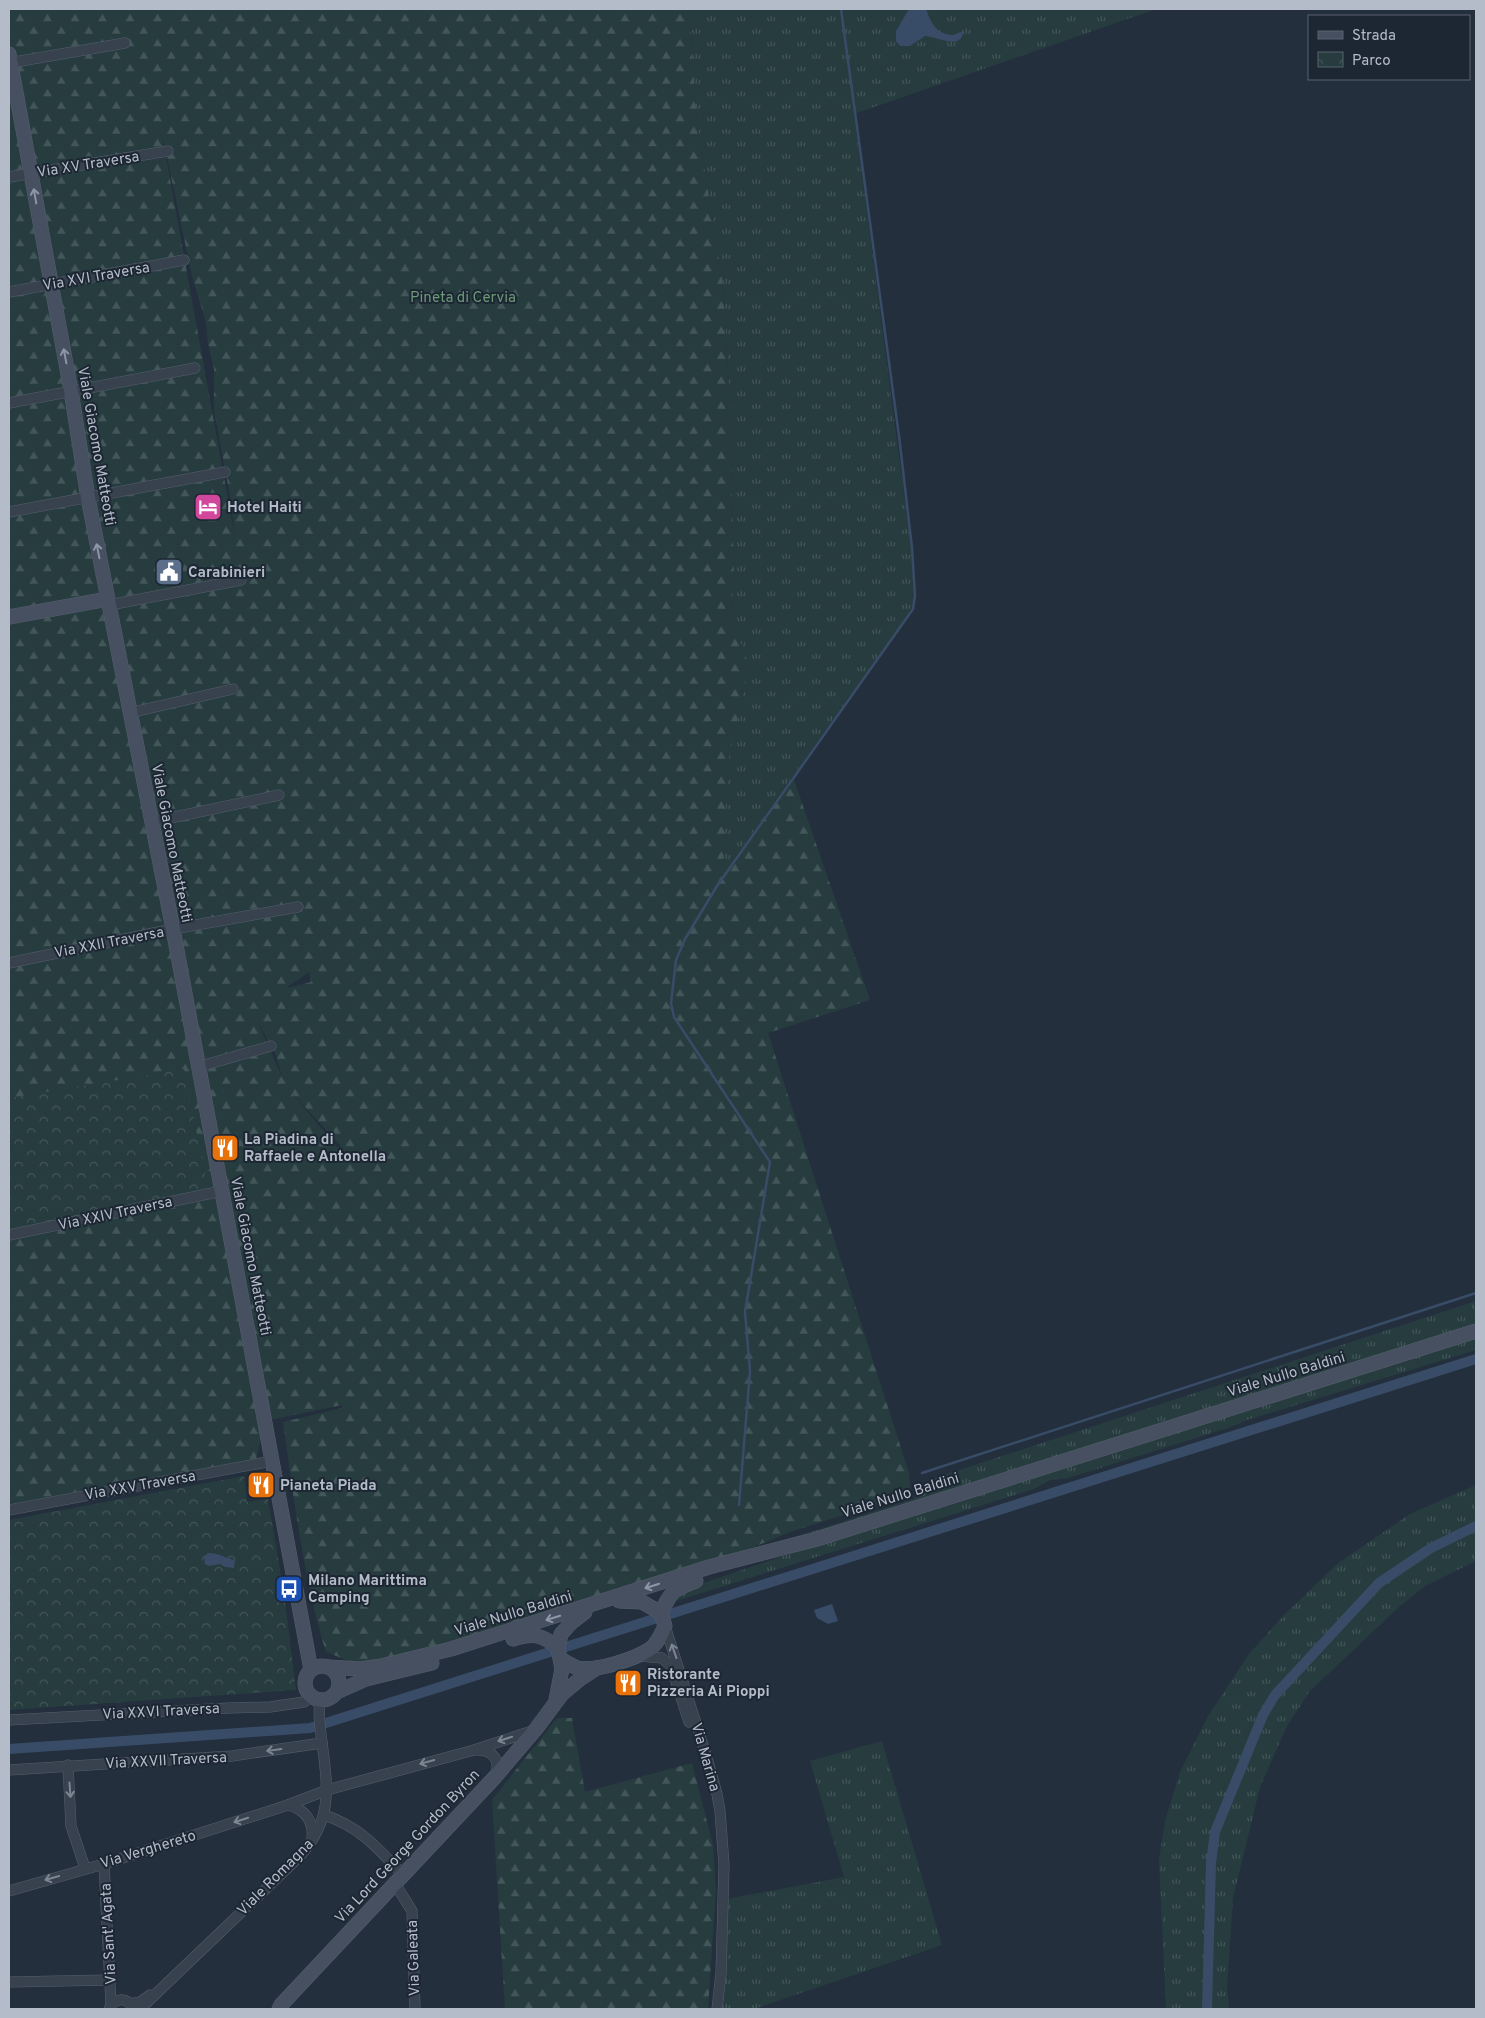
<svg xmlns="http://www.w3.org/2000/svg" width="1485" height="2018" font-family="Overpass,sans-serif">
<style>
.grass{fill:url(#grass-tufts)}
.forest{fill:url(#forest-firs);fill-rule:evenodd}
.park{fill:url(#park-crowns)}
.water{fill:#394c67}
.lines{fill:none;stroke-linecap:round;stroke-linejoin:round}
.stream{stroke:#394c67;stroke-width:2.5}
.canal{stroke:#394c67;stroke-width:10}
.street-casing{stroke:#565f6c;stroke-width:11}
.secondary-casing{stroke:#565f6c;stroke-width:15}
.street{stroke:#38414e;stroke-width:10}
.secondary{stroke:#465061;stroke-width:14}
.oneway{stroke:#8e96a5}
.oneway2{stroke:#7c8592}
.labels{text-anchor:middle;stroke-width:4;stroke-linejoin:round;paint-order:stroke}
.street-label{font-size:15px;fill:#b4bcc9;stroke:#1d2633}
.park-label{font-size:15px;fill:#6b9a76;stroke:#1d2633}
.poi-label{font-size:15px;font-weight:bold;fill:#b4bcc9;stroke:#1d2633;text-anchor:start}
</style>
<defs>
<pattern id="grass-tufts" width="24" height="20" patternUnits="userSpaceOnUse" patternTransform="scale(1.25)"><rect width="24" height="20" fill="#263c3f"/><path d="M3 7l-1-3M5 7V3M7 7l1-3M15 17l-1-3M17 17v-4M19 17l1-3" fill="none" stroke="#435659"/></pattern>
<pattern id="forest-firs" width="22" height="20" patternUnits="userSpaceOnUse" patternTransform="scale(1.25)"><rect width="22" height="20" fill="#263c3f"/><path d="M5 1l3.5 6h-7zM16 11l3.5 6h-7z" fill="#435659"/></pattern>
<pattern id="park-crowns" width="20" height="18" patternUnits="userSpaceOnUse" patternTransform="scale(1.25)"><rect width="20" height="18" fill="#263c3f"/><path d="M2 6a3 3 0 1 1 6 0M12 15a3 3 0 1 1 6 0" fill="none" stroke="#435659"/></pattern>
</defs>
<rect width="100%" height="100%" fill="#242f3e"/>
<g class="grass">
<path d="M689,9H1156L854,114L911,547L915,596L912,609L723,874L727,763L749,667L744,650L730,621L734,578L730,410L723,285L697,121Z"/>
<path d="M1476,1301V1326L891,1511L757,1549L913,1499L935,1478Z"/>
<path d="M1476,1336V1350L1247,1420L1231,1427L1068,1478L1050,1480L1034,1489L676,1601L675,1598L680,1591L801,1550Z"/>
<path d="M1476,1485V1561L1425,1586L1399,1607L1310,1691L1287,1726L1260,1787L1233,1898L1227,1987L1229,2009H1166L1159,1859L1165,1821L1180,1772L1208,1716L1249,1654L1286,1613L1337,1564L1410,1514Z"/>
<path d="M882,1741L942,1945L754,2009H722L727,1899L844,1877L810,1761Z"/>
</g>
<g class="forest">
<path d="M9,9H689L697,121L723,285L730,410L734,578L730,621L744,650L749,667L728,763L723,873L793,777L870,1000L768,1033L909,1473L910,1488L894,1499L790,1532L754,1547L399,1660L354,1663L326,1652C303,1577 294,1499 283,1422L342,1408V1405L265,1421L256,1459L9,1504ZM161,129L192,276L206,323L208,344L214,369V411L231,501L235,538ZM309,972L311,982L287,988V987ZM257,1021L275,1053L283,1079ZM291,1092L340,1145L341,1152Z"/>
<path d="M557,1718H572L585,1792L692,1763L713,1845L716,1891L708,2009H505L492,1800Z"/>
</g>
<g class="park">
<path d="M184,1069L208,1189L9,1228V1098Z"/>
<path d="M244,1476L247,1502L268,1499L284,1593L296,1690L9,1710V1520Z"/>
</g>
<g class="water">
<path d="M909,9H926C931,23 936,34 953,35L961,32H963C962,51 935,36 925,36L910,46H900L896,41V31Z"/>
<path d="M208,1553C219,1553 225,1558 235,1560L234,1568L225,1567L220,1564L209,1566L205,1564L204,1557Z"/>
<path d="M832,1604L838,1621L828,1624L817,1618L814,1610Z"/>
</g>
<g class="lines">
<g class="stream">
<path d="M922,1473L1476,1293"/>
<path d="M739,1505L750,1371L745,1312L770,1162L674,1017L671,1003L676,960L685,939L717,886L913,609L915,596L912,548L899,436L841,9"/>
</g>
<g class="canal">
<path d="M9,1749L310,1728L1476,1359"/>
<path d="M1207,2009L1211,1863L1215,1832L1263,1715L1275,1695L1379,1583L1431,1548L1476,1526"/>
</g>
<defs>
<g id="street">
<path d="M9,63L125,43"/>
<path d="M9,177L168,151"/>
<path d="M9,292L184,260"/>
<path d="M9,403L195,368"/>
<path d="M9,512L225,472"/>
<path d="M109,605L241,580"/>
<path d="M129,713L233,689"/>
<path d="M151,822L279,795"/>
<path d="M9,963L173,929L298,907"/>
<path d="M198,1067L271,1046"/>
<path d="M9,1235L222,1191"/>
<path d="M9,1510L272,1461"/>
<path d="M665,1626L707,1758L717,1794L720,1811L724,1865L721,1973L717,2009"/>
<path d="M640,1656L662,1658L671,1666L689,1722"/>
<path d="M9,1720L229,1708L270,1707L304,1702L311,1696"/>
<path d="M477,1750C494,1750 501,1761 495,1776"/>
<path d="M68,1765L71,1826L85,1868"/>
<path d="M9,1770L232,1756L322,1743"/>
<path d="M288,1805C306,1810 314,1821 312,1840"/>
<path d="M324,1815C359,1826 378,1848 402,1874"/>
<path d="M104,1864L111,2004"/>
<path d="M394,1882L412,1911L415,2009"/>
<path d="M9,1891L104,1864L288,1805L327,1790L474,1750L535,1730"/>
<path d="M9,1982L110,1980"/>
<path d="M130,2004L140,2002L150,1995"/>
<path d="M109,2009C114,1997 127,1997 133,2008"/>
<path d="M140,2009L299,1857C333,1820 328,1789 322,1742C320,1727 318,1715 320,1700"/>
</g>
<g id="secondary">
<path d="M9,54L71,391L88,498L173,929L311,1670"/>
<path d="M9,617L108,599"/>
<path d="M619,1601L642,1602L661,1613"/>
<path d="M513,1639C533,1633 542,1634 558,1648"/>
<path d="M561,1659C566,1662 572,1666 578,1668C596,1672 635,1659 650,1649C658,1643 661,1634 665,1626L661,1613C672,1590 672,1590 696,1581"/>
<circle cx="322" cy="1683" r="17"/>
<path d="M329,1667L360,1669L381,1666L451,1649L709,1567L817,1539L1476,1331"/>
<path d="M337,1692L366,1679L432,1663"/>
<path d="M556,1700L562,1669L558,1648L561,1634L572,1622L585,1612"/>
<path d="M279,2009L281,2005L495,1777L536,1729L562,1694L580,1679L597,1668"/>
</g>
</defs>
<use href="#street" class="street-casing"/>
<use href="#secondary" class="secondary-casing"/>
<use href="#street" class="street"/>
<use href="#secondary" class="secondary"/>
</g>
<defs><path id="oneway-shaft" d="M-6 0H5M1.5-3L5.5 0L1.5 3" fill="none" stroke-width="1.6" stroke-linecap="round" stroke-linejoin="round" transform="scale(1.25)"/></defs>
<g class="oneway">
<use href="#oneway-shaft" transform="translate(35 196) rotate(-100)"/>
<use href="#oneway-shaft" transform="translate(65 356) rotate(-101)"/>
<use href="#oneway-shaft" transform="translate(98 551) rotate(-101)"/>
<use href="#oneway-shaft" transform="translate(652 1586) rotate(162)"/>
<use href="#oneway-shaft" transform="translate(553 1618) rotate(163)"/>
</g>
<g class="oneway2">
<use href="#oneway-shaft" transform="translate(674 1651) rotate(-109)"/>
<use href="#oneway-shaft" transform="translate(505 1739) rotate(162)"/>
<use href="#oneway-shaft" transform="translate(274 1750) rotate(172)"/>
<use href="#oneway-shaft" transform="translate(427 1762) rotate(165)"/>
<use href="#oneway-shaft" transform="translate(70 1790) rotate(86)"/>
<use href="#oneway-shaft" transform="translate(241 1820) rotate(162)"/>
<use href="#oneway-shaft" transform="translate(52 1878) rotate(164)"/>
</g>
<defs>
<symbol id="hotel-square" viewBox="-11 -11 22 22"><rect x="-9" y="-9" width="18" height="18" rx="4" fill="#d1479c" stroke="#1d2633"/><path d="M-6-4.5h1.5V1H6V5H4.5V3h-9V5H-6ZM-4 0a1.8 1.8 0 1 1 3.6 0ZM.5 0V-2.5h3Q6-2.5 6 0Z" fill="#fff"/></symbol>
<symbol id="civic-square" viewBox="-11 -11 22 22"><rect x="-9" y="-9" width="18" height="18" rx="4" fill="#5c6f8a" stroke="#1d2633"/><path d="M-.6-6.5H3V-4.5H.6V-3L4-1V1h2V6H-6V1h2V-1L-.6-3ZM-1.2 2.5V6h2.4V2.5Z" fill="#fff"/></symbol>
<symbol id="restaurant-square" viewBox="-11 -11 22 22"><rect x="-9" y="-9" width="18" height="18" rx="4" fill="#e8710a" stroke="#1d2633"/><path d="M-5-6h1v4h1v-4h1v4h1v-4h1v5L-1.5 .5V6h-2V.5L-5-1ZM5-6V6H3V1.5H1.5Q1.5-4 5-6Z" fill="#fff"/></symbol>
<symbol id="bus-square" viewBox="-11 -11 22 22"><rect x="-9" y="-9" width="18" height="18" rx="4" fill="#1a4fb4" stroke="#1d2633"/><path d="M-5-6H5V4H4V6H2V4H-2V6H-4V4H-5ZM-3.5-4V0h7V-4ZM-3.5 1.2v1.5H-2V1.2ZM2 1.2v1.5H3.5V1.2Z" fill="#fff"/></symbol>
</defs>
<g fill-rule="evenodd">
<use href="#hotel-square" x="192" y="491" width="32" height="32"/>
<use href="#civic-square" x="153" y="556" width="32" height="32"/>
<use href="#restaurant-square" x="209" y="1132" width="32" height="32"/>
<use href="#restaurant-square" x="245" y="1469" width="32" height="32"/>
<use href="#bus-square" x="273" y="1573" width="32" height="32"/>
<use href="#restaurant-square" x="612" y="1667" width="32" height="32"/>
</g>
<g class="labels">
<g class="street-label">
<text transform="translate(88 164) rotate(-9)" y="5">Via XV Traversa</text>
<text transform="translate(96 276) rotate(-10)" y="5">Via XVI Traversa</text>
<text transform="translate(97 446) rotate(80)" y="5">Viale Giacomo Matteotti</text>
<text transform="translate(172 843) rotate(79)" y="5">Viale Giacomo Matteotti</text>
<text transform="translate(109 942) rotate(-11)" y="5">Via XXII Traversa</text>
<text transform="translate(115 1213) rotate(-12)" y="5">Via XXIV Traversa</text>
<text transform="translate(251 1256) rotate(79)" y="5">Viale Giacomo Matteotti</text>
<text transform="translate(1286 1374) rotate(-17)" y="5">Viale Nullo Baldini</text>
<text transform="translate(140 1485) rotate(-10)" y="5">Via XXV Traversa</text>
<text transform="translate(900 1495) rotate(-17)" y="5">Viale Nullo Baldini</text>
<text transform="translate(513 1613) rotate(-17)" y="5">Viale Nullo Baldini</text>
<text transform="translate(161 1711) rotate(-3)" y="5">Via XXVI Traversa</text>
<text transform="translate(706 1757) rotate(74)" y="5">Via Marina</text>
<text transform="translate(166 1760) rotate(-3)" y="5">Via XXVII Traversa</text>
<text transform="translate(407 1846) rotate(-47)" y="5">Via Lord George Gordon Byron</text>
<text transform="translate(148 1849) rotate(-17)" y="5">Via Verghereto</text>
<text transform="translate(275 1877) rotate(-45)" y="5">Viale Romagna</text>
<text transform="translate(108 1934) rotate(-93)" y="5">Via Sant' Agata</text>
<text transform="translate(413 1958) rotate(-92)" y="5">Via Galeata</text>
</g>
<g class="park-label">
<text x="463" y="302">Pineta di Cervia</text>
</g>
<g class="poi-label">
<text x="227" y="512">Hotel Haiti</text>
<text x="188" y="577">Carabinieri</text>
<text x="244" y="1144">La Piadina di<tspan x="244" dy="17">Raffaele e Antonella</tspan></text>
<text x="280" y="1490">Pianeta Piada</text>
<text x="308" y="1585">Milano Marittima<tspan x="308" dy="17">Camping</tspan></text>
<text x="647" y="1679">Ristorante<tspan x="647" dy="17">Pizzeria Ai Pioppi</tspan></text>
</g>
</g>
<rect width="1485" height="2018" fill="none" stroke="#b4bcc9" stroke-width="20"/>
<rect x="1308" y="15" width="162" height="65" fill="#1d2633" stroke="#59626f"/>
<rect x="1318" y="31" width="25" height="8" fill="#465061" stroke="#59626f"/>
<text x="1352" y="40" font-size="15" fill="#b4bcc9">Strada</text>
<rect x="1318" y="52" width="25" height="15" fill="url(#park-crowns)" stroke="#59626f"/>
<text x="1352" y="65" font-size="15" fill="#b4bcc9">Parco</text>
</svg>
